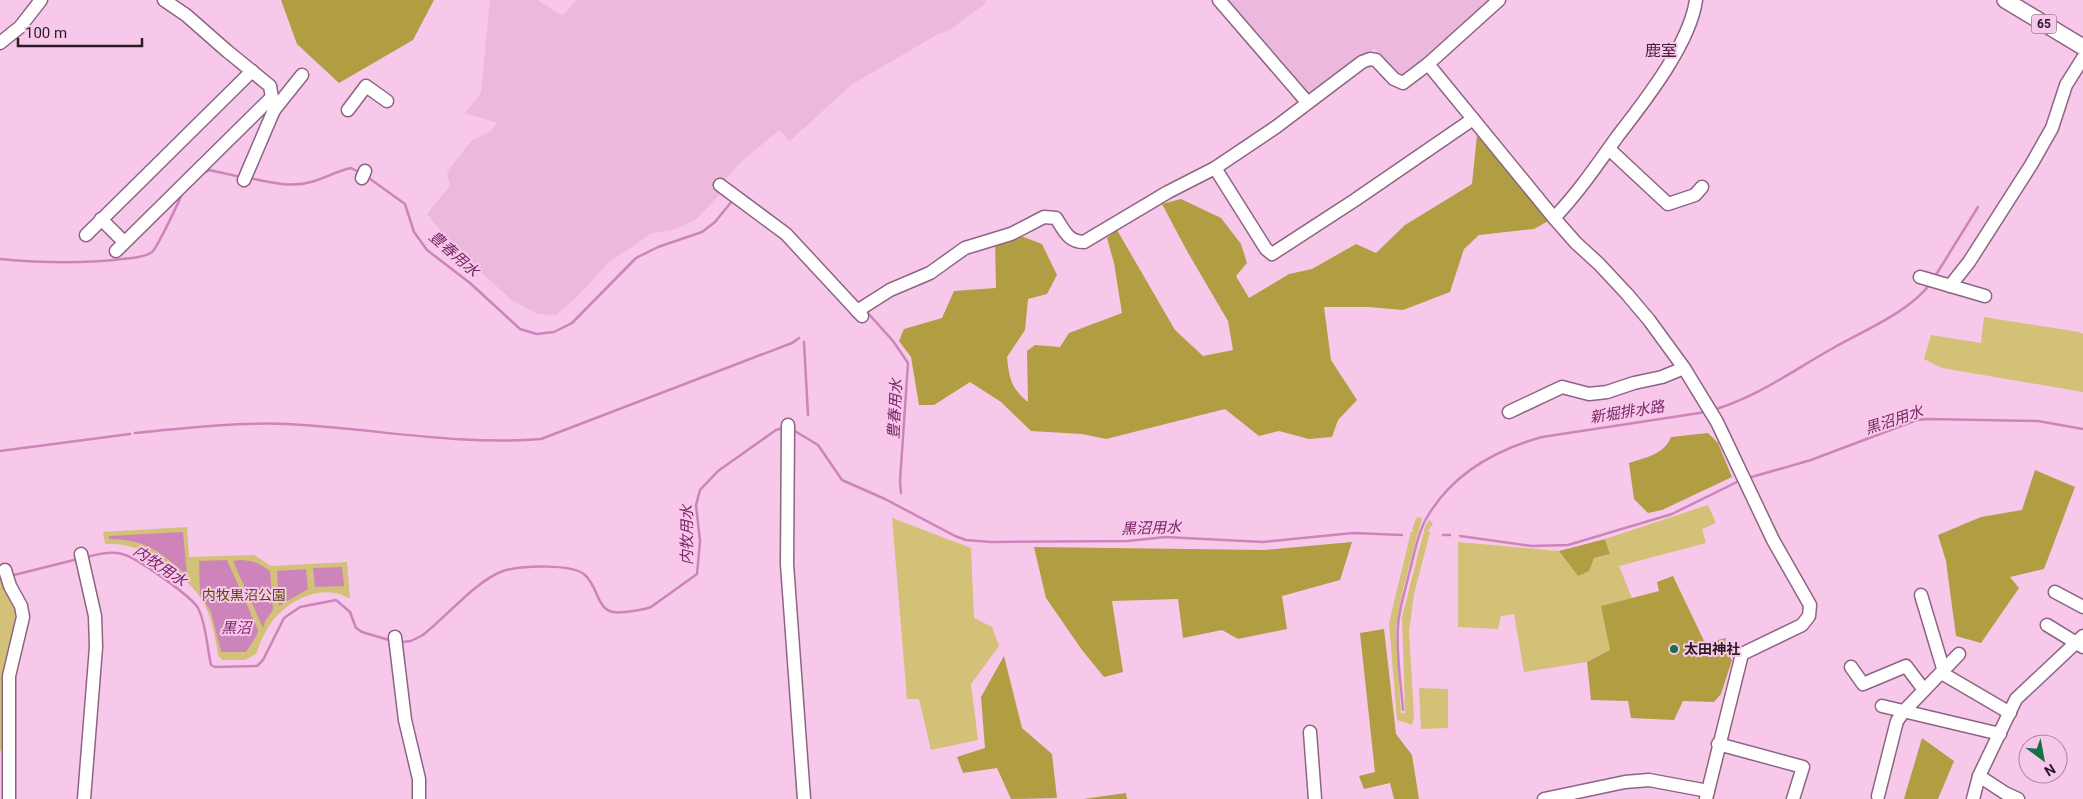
<svg xmlns="http://www.w3.org/2000/svg" width="2083" height="799" font-family="Roboto,'Noto Sans JP',sans-serif">
<style>
.built{fill:#ecb8dd}
.green{fill:#d2c177}
.forest{fill:#b19d42}
.water{fill:#cd84ba}
.lines{fill:none;stroke-linecap:round;stroke-linejoin:round}
.stream{stroke:#cd84ba;stroke-width:2.5}
.minor-casing{stroke:#8e6482;stroke-width:15}
.major-casing{stroke:#8e6482;stroke-width:18}
.minor{stroke:#fff;stroke-width:12}
.major{stroke:#fff;stroke-width:15}
.poi-dot{fill:#167246;stroke:#f7c8ea;stroke-width:2}
.labels{text-anchor:middle;stroke-width:4;stroke-linejoin:round;paint-order:stroke}
.shield{fill:#f7c8ea;stroke:#694f62;stroke-width:1}
.shield-label{font-size:12px;font-weight:bold;fill:#2c1b27}
.park-label{font-size:14px;fill:#5a4c01;stroke:#f7c8ea}
.poi-label{font-size:14px;font-weight:bold;fill:#2c1b27;stroke:#f7c8ea;text-anchor:start}
.water-label{font-size:15px;font-style:italic;fill:#792468;stroke:#f7c8ea}
.quarter-label{font-size:16px;fill:#46213d;stroke:#f7c8ea}
</style>
<rect width="100%" height="100%" fill="#f7c8ea"/>
<g class="built">
<path d="M490,0H537L563,16L576,0H985L986,3L948,31L938,34L851,85L790,141L779,130L739,164L715,191L720,194L697,219L673,230L652,233L608,263L575,299L556,315L538,314L513,301L457,251L427,214L450,186L447,172L471,141L491,131L497,123L465,113L481,93Z"/>
<path d="M1224,0H1491L1403,76L1398,75L1375,49H1373L1309,94H1304Z"/>
</g>
<g class="green">
<path d="M1984,317L2079,332L2083,334V392L1942,368L1924,359L1931,335L1981,343Z"/>
<path d="M1708,505L1716,523L1702,529L1706,543L1619,566L1632,598L1602,606L1610,650L1587,662L1524,672L1514,614L1501,616L1498,629L1458,627V542L1559,551L1578,576L1594,558L1610,554L1605,539Z"/>
<path d="M1417,517L1422,518L1402,593L1396,628L1401,713H1405L1402,617L1425,527L1429,520L1433,523L1428,531L1430,532L1414,594L1409,631L1414,716L1412,725L1397,720L1389,623L1411,532L1414,531L1412,529Z"/>
<path d="M892,518L971,548L974,618L992,627L999,646L971,684L978,740L931,750L919,699H907Z"/>
<path d="M187,527L189,557L254,555L271,566L347,562L350,599C321,581 283,602 267,629C262,637 259,646 256,654L245,660H222L218,655C215,636 212,616 202,600C190,579 151,551 128,546C121,544 113,544 105,544L103,532Z"/>
<path d="M3,576L17,604L5,679L6,751H0V577Z"/>
<path d="M1419,688L1448,689V728L1421,729Z"/>
</g>
<g class="forest">
<path d="M281,0H434L413,40L339,83L297,44Z"/>
<path d="M1478,125L1554,218L1534,229L1479,235L1464,249L1450,292L1403,310L1368,307H1324L1331,360L1357,400L1338,420L1332,437L1309,439L1279,431L1259,436L1225,409L1106,439L1082,434L1031,431L1001,402L970,382L934,405H919L911,357L899,341L904,329L942,318L954,291L996,288L995,238L1021,236L1042,244L1057,275L1047,294L1028,299L1025,330L1007,357C1009,377 1011,389 1028,402L1027,351L1035,345L1060,347L1069,333L1122,313L1114,263L1107,238L1117,230L1175,330L1203,356L1233,350L1228,321L1187,251L1162,204L1181,199L1221,218L1241,244L1247,263L1236,276L1249,298L1289,274L1312,269L1356,244L1376,253L1405,225L1472,184Z"/>
<path d="M1708,433L1718,443L1732,477L1662,510L1648,513L1634,499L1629,463C1646,457 1664,455 1671,437Z"/>
<path d="M2035,470L2075,487L2044,569L2010,577L2019,588L1981,643L1956,636L1946,561L1938,535L1981,517L2022,510Z"/>
<path d="M1605,539L1610,554L1594,558L1589,571L1578,576L1559,551Z"/>
<path d="M1352,542L1340,580L1282,596L1287,629L1238,639L1222,630L1183,638L1178,599L1112,601L1123,672L1104,677L1082,650L1046,598L1034,547L1264,550Z"/>
<path d="M1673,576L1705,643L1726,638L1724,649L1732,660L1721,694L1714,702L1683,701L1674,720L1631,718L1628,701L1591,700L1587,662L1610,650L1601,606L1659,591L1657,582Z"/>
<path d="M1384,629L1396,734L1412,755L1419,799H1394L1390,783L1364,789L1359,776L1375,772L1360,633Z"/>
<path d="M1004,656L1022,728L1052,754L1057,798L1011,799L997,768L963,773L957,757L985,748L981,697Z"/>
<path d="M1922,738L1954,761L1938,799H1904Z"/>
<path d="M1126,793L1127,799H1083Z"/>
</g>
<g class="water">
<path d="M183,532L187,575C158,551 149,540 109,539V536Z"/>
<path d="M227,560L258,630L257,635L246,652H221L211,612L200,594L199,561Z"/>
<path d="M239,560C253,560 259,563 270,571L273,610L265,621L263,628L233,561Z"/>
<path d="M342,567L344,586L315,587L313,568Z"/>
<path d="M306,569L308,589L279,606L277,571Z"/>
</g>
<g class="lines">
<g class="stream">
<path d="M201,175L209,170L241,177"/>
<path d="M366,176L405,204L414,232L427,250L470,283L520,329L537,334L554,332L572,323L636,258L658,247L702,232L715,222L732,201"/>
<path d="M249,178C269,182 291,188 311,182C325,178 337,171 351,168L359,172"/>
<path d="M0,259C42,263 80,264 122,259C131,258 144,258 152,252C157,248 180,200 183,191"/>
<path d="M1934,278L1978,207"/>
<path d="M867,312L893,341L908,363L900,481L901,493"/>
<path d="M804,342L808,415"/>
<path d="M1713,410C1758,397 1795,369 1835,347C1865,330 1909,312 1930,284"/>
<path d="M793,430L818,445L842,480L885,499L955,536L966,540L991,542L1128,541L1165,537L1263,542L1353,533L1402,535"/>
<path d="M135,433C186,428 236,422 287,424C371,428 457,446 541,439L792,343L799,338"/>
<path d="M0,451L130,434"/>
<path d="M1748,478L1811,460L1917,420L1927,419L2038,421L2083,429"/>
<path d="M1443,535H1450"/>
<path d="M1460,536L1532,546L1568,545L1672,514L1739,481"/>
<path d="M87,557C98,554 112,551 122,554C136,557 191,596 198,608C206,623 207,647 211,665L215,667L257,666L263,660L284,618L300,607L336,600L350,612L356,628L362,632L389,640"/>
<path d="M10,576L74,560"/>
<path d="M402,642L411,641L423,635C446,617 477,580 503,571C520,566 572,563 585,575C602,591 594,616 625,612C634,611 643,610 651,607L697,574L700,541L696,505L700,490L718,471L776,430L783,428"/>
<path d="M1403,710C1401,683 1396,654 1398,626C1399,609 1405,591 1409,574C1414,556 1417,535 1426,519C1451,475 1495,450 1542,437L1706,412"/>
</g>
<defs>
<g id="minor">
<path d="M164,0L186,15L227,51L270,86L274,110L244,180"/>
<path d="M1219,0L1307,102"/>
<path d="M0,43L20,27L41,0"/>
<path d="M1428,64L1554,218L1576,243L1599,264L1627,294L1649,320L1684,368L1717,422L1773,540L1810,605L1809,616L1802,625L1742,654L1706,799"/>
<path d="M274,110L302,75"/>
<path d="M348,110L366,86L387,101"/>
<path d="M1609,149L1668,204L1695,195L1702,187"/>
<path d="M1215,168L1266,249L1272,254L1355,200L1473,119"/>
<path d="M362,178L365,171"/>
<path d="M720,185L786,234L862,316"/>
<path d="M1554,218C1578,193 1597,165 1617,137C1644,102 1690,44 1696,0"/>
<path d="M101,219L124,242"/>
<path d="M86,235L252,71"/>
<path d="M116,251L272,97"/>
<path d="M1920,277L1985,296"/>
<path d="M1950,286L1969,262L2031,165L2052,128L2066,85L2083,58"/>
<path d="M857,311L890,290L930,273L965,248L1011,234L1044,217L1056,218C1064,230 1068,242 1084,242L1168,192L1215,168L1276,127L1362,62L1370,59L1376,60L1394,79L1403,83L1428,64L1499,0"/>
<path d="M1509,412L1562,387L1589,394L1607,392L1634,383L1662,377L1684,368"/>
<path d="M788,425L787,564L804,799"/>
<path d="M81,554L95,616L96,647L84,799"/>
<path d="M5,570L10,586L21,606L23,617L9,676V799"/>
<path d="M2055,592L2083,607"/>
<path d="M1921,595L1945,675L2010,713"/>
<path d="M2047,625L2083,647"/>
<path d="M395,637L405,720L419,779V799"/>
<path d="M1851,667L1863,684L1906,666L1924,690"/>
<path d="M1882,706L2000,734"/>
<path d="M1310,732L1315,799"/>
<path d="M1718,744L1803,767L1793,799"/>
<path d="M1979,776L2005,793L2018,799"/>
<path d="M1878,796L1897,721L1905,710L1959,654"/>
<path d="M1544,799L1625,782L1649,780L1708,791"/>
<path d="M1973,799L1979,776L2016,699L2083,636"/>
</g>
<path id="major" d="M2005,0L2083,47"/>
</defs>
<use href="#minor" class="minor-casing"/>
<use href="#major" class="major-casing"/>
<use href="#minor" class="minor"/>
<use href="#major" class="major"/>
</g>
<circle class="poi-dot" cx="1674" cy="649" r="5"/>
<g class="labels">
<rect class="shield" x="2031.5" y="14.5" width="25" height="19" rx="4"/>
<g class="shield-label">
<text x="2044" y="28">65</text>
</g>
<g class="park-label">
<text x="244" y="600">内牧黒沼公園</text>
</g>
<g class="poi-label">
<text x="1684" y="654">太田神社</text>
</g>
<g class="water-label">
<text transform="translate(454 254) rotate(41)" y="5">豊春用水</text>
<text transform="translate(895 409) rotate(-87)" y="5">豊春用水</text>
<text transform="translate(1627 412) rotate(-9)" y="5">新堀排水路</text>
<text transform="translate(1894 420) rotate(-18)" y="5">黒沼用水</text>
<text transform="translate(1151 528) rotate(-2)" y="5">黒沼用水</text>
<text transform="translate(687 535) rotate(-90)" y="5">内牧用水</text>
<text transform="translate(160 566) rotate(34)" y="5">内牧用水</text>
<text x="236" y="633">黒沼</text>
</g>
<g class="quarter-label">
<text x="1661" y="56">鹿室</text>
</g>
</g>
<g transform="translate(2043 759) rotate(148)"><circle r="24" fill="#f7c8ea" stroke="#a6839c"/>
<path d="M0-4L9 19L0 12L-9 19Z" fill="#167246"/>
<text y="-8" font-size="14" font-weight="bold" text-anchor="middle" fill="#2c1b27">N</text>
</g>
<path d="M18 38v8h124v-8" fill="none" stroke="#2c1b27" stroke-width="2.5"/>
<text x="25" y="38" font-size="15" fill="#2c1b27" stroke="#f7c8ea" stroke-width="4" paint-order="stroke">100 m</text>
</svg>
